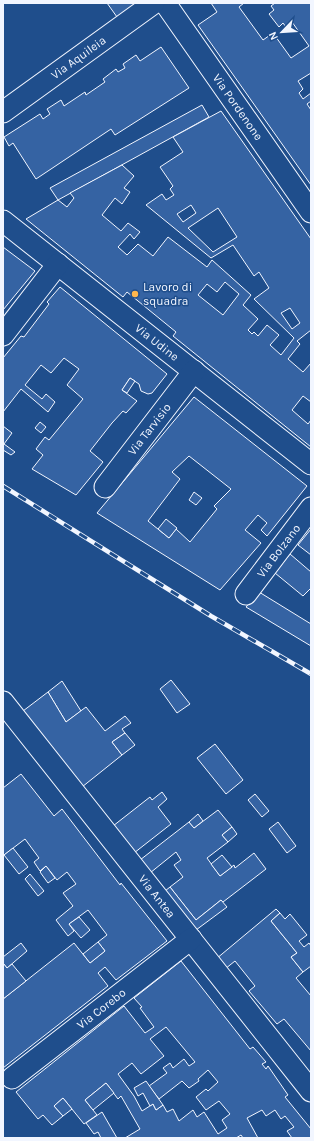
<svg xmlns="http://www.w3.org/2000/svg" width="314" height="1141" font-family="Karla,sans-serif">
<style>
.building{fill:#3563a3;stroke:#f2f6ff;fill-rule:evenodd}
.lines{fill:none;stroke-linecap:round;stroke-linejoin:round}
.minor-casing{stroke:#f2f6ff;stroke-width:23}
.minor{stroke:#1f4e8c;stroke-width:21}
.rail-casing{stroke:#f2f6ff;stroke-width:4.5}
.rail{stroke:#1f4e8c;stroke-width:3;stroke-dasharray:9;stroke-linecap:butt}
.poi-dot{fill:#ffb74d;stroke:#1f4e8c;stroke-width:1.5}
.labels{text-anchor:middle;stroke-width:3;stroke-linejoin:round;paint-order:stroke}
.street-label{font-size:12px;fill:#f2f6ff;stroke:#1f4e8c}
.poi-label{font-size:12px;fill:#f2f6ff;stroke:#1f4e8c;text-anchor:start}
</style>
<rect width="100%" height="100%" fill="#1f4e8c"/>
<g class="building">
<path d="M107,3H136L117,17Z"/>
<path d="M211,3H244L239,7L263,40L273,33L291,58L309,46L292,22L286,27L283,23L279,27L269,14L274,10L271,6L275,3H311V73L298,81L303,89L299,93L303,99L311,93V101L307,104L311,110V185L198,25L217,12Z"/>
<path d="M161,47L189,88L115,135L111,129L36,179L13,143L9,146L4,137L40,114L43,119L50,114L47,109L61,100L64,106L85,92L86,95L105,82L103,79L116,69L118,72L125,68L123,64L136,55L140,61Z"/>
<path d="M202,105L209,117L58,200L50,188Z"/>
<path d="M221,111L311,239V330L297,341L300,344L288,359L303,372L311,363V402L303,396L292,410L308,424L311,420V447L173,336L176,332L127,292L123,297L26,219L58,200L67,207L74,198L70,193L122,165L134,176L124,188L130,192L122,204L115,198L102,215L121,231L128,223L140,232L134,239L130,234L118,247L127,255L138,244L153,256L168,237L207,267L212,260L251,295L243,305L258,319L248,330L252,334L254,332L258,336L267,325L279,335L270,345L281,355L294,338L254,299L269,288L259,272L254,276L233,245L211,258L146,205L162,194L166,200L174,195L170,189L173,186L160,167L183,152L173,137ZM191,205L196,213L183,222L177,214ZM218,208L237,237L213,252L188,228ZM225,282L239,294L223,315L198,295L207,284L217,292ZM290,308L300,323L292,329L281,313Z"/>
<path d="M3,247L35,271L3,310Z"/>
<path d="M60,287L167,374L152,393L148,394L141,391L139,384L130,378L122,390L137,401L126,413L123,411L112,423L90,451L103,462L76,495L32,469L43,455L36,449L45,437L49,440L83,399L67,385L79,369L64,358L51,373L41,365L25,385L42,399L46,394L55,402L48,412L21,389L3,412V358L21,336L24,337L49,304L47,302Z"/>
<path d="M130,378L135,381L127,393L122,390Z"/>
<path d="M194,397L307,486L267,536L261,530L267,523L258,515L245,530L261,543L220,590L97,513ZM189,456L231,489L214,506L217,509L190,542L176,529L169,538L148,521L180,479L172,472Z"/>
<path d="M40,422L46,427L41,433L35,428Z"/>
<path d="M3,426L12,433L4,444L15,452L11,455L3,450Z"/>
<path d="M194,492L202,498L196,505L189,500Z"/>
<path d="M166,519L177,528L169,538L158,529Z"/>
<path d="M311,529V555L298,545Z"/>
<path d="M290,554L311,572V588L303,596L275,573Z"/>
<path d="M259,592L311,624V646L246,607Z"/>
<path d="M171,680L190,704L177,713L160,689Z"/>
<path d="M62,681L81,711L66,722L48,692Z"/>
<path d="M48,692L66,722L86,707L105,731L125,716L131,723L122,729L125,733L112,742L122,755L82,787L23,711Z"/>
<path d="M125,733L135,745L122,755L112,742Z"/>
<path d="M215,744L243,780L226,794L197,758Z"/>
<path d="M21,774L54,816L62,809L120,885L121,883L167,941L116,980L105,967L98,973L108,986L3,1068V999L74,943L90,963L105,951L98,942L107,935L88,910L69,924L74,931L68,936L56,920L73,906L63,893L76,884L67,872L57,880L46,866L40,871L34,862L39,858L25,839L4,855L3,853V788Z"/>
<path d="M162,792L167,799L158,807L171,824L134,853L113,826L150,797L152,800Z"/>
<path d="M255,794L269,811L262,817L248,800Z"/>
<path d="M218,810L232,827L222,835L228,842L207,858L220,876L234,865L235,868L254,853L266,869L223,902L221,900L196,920L170,887L183,877L174,865L181,860L176,852L150,873L140,860L189,822L194,828Z"/>
<path d="M198,814L203,821L194,828L189,822Z"/>
<path d="M278,822L296,846L287,853L269,829Z"/>
<path d="M232,827L237,834L228,842L222,835Z"/>
<path d="M13,848L28,867L19,874L4,855Z"/>
<path d="M222,855L232,867L220,876L211,864Z"/>
<path d="M46,866L55,878L48,883L40,872Z"/>
<path d="M30,874L44,891L38,896L25,879Z"/>
<path d="M170,887L196,920L221,900L227,907L196,930L165,891Z"/>
<path d="M276,909L280,913L271,921L297,953L291,957L303,972L296,978L311,996V1051L284,1019L277,1024L249,991L255,986L235,961L225,969L216,959Z"/>
<path d="M280,913L285,919L290,914L307,935L299,941L304,947L309,943L311,946V966L303,972L291,957L297,953L271,921Z"/>
<path d="M79,917L90,930L81,938L69,924Z"/>
<path d="M98,942L105,951L90,963L83,954Z"/>
<path d="M21,943L27,951L7,968L3,963V957Z"/>
<path d="M181,961L250,1049L253,1047L266,1062L262,1064L266,1069L268,1066L288,1095L285,1097L311,1129V1138H292L287,1131L294,1127L285,1116L281,1119L275,1110L266,1116L262,1110L247,1118L258,1138H243L241,1135L236,1138H125L140,1129L121,1096L118,1099L106,1083L85,1100L97,1115L84,1124L63,1098L54,1106L63,1116L52,1125L43,1115L38,1119L16,1092L124,1006L145,1033L154,1027L140,1008L142,1007L134,998ZM166,1027L195,1062L189,1066L184,1059L173,1068L170,1063L163,1068L167,1073L149,1086L159,1099L182,1081L189,1088L199,1081L198,1079L208,1070L218,1082L208,1091L206,1089L196,1097L206,1110L219,1101L230,1114L222,1120L227,1128L218,1134L204,1112L197,1117L193,1110L179,1121L173,1109L167,1112L163,1105L156,1110L153,1104L142,1111L134,1096L118,1074L132,1063L141,1074L164,1056L150,1039Z"/>
<path d="M3,963L7,968L12,964L26,981L3,999Z"/>
<path d="M146,1081L163,1105L156,1110L153,1104L150,1106L143,1093L138,1096L134,1088Z"/>
<path d="M106,1083L114,1093L93,1110L85,1100Z"/>
<path d="M63,1098L72,1109L63,1116L54,1106Z"/>
<path d="M102,1112L117,1138H101L98,1132L94,1134L86,1123Z"/>
</g>
<g class="lines">
<defs>
<g id="minor">
<path id="s1" d="M165,3L311,212"/>
<path id="s2" d="M3,112L154,3"/>
<path id="s3" d="M3,221L311,464"/>
<path d="M3,335L58,264"/>
<path id="s4" d="M105,487L194,371"/>
<path id="s5" d="M246,594L311,508"/>
<path id="s6" d="M3,702L311,1091"/>
<path id="s7" d="M12,1078L191,939"/>
</g>
</defs>
<use href="#minor" class="minor-casing"/>
<use href="#minor" class="minor"/>
<defs>
<path id="rail" d="M3,486L211,616L311,674"/>
</defs>
<use href="#rail" class="rail-casing"/>
<use href="#rail" class="rail"/>
</g>
<circle class="poi-dot" cx="135" cy="294" r="4"/>
<g class="labels">
<g class="street-label">
<text dy="4" stroke="none"><textPath href="#s2" startOffset="93">Via Aquileia</textPath></text>
<text dy="4" stroke="none"><textPath href="#s1" startOffset="127">Via Pordenone</textPath></text>
<text dy="4" stroke="none"><textPath href="#s3" startOffset="196">Via Udine</textPath></text>
<text dy="4" stroke="none"><textPath href="#s4" startOffset="73">Via Tarvisio</textPath></text>
<text dy="4" stroke="none"><textPath href="#s5" startOffset="54">Via Bolzano</textPath></text>
<text dy="4" stroke="none"><textPath href="#s6" startOffset="248">Via Antea</textPath></text>
<text dy="4" stroke="none"><textPath href="#s7" startOffset="113">Via Corebo</textPath></text>
</g>
<g class="poi-label">
<text x="143" y="291">Lavoro di<tspan x="143" dy="14">squadra</tspan></text>
</g>
</g>
<rect width="314" height="1141" fill="none" stroke="#f2f6ff" stroke-width="8"/>
<g transform="translate(282 32) rotate(245)" stroke="#1f4e8c" stroke-width="3" paint-order="stroke">
<path d="M0-3L7 15L0 10L-7 15Z" fill="#f2f6ff"/>
<text y="-6" font-size="11" font-weight="bold" text-anchor="middle" fill="#f2f6ff">N</text>
</g>
</svg>
